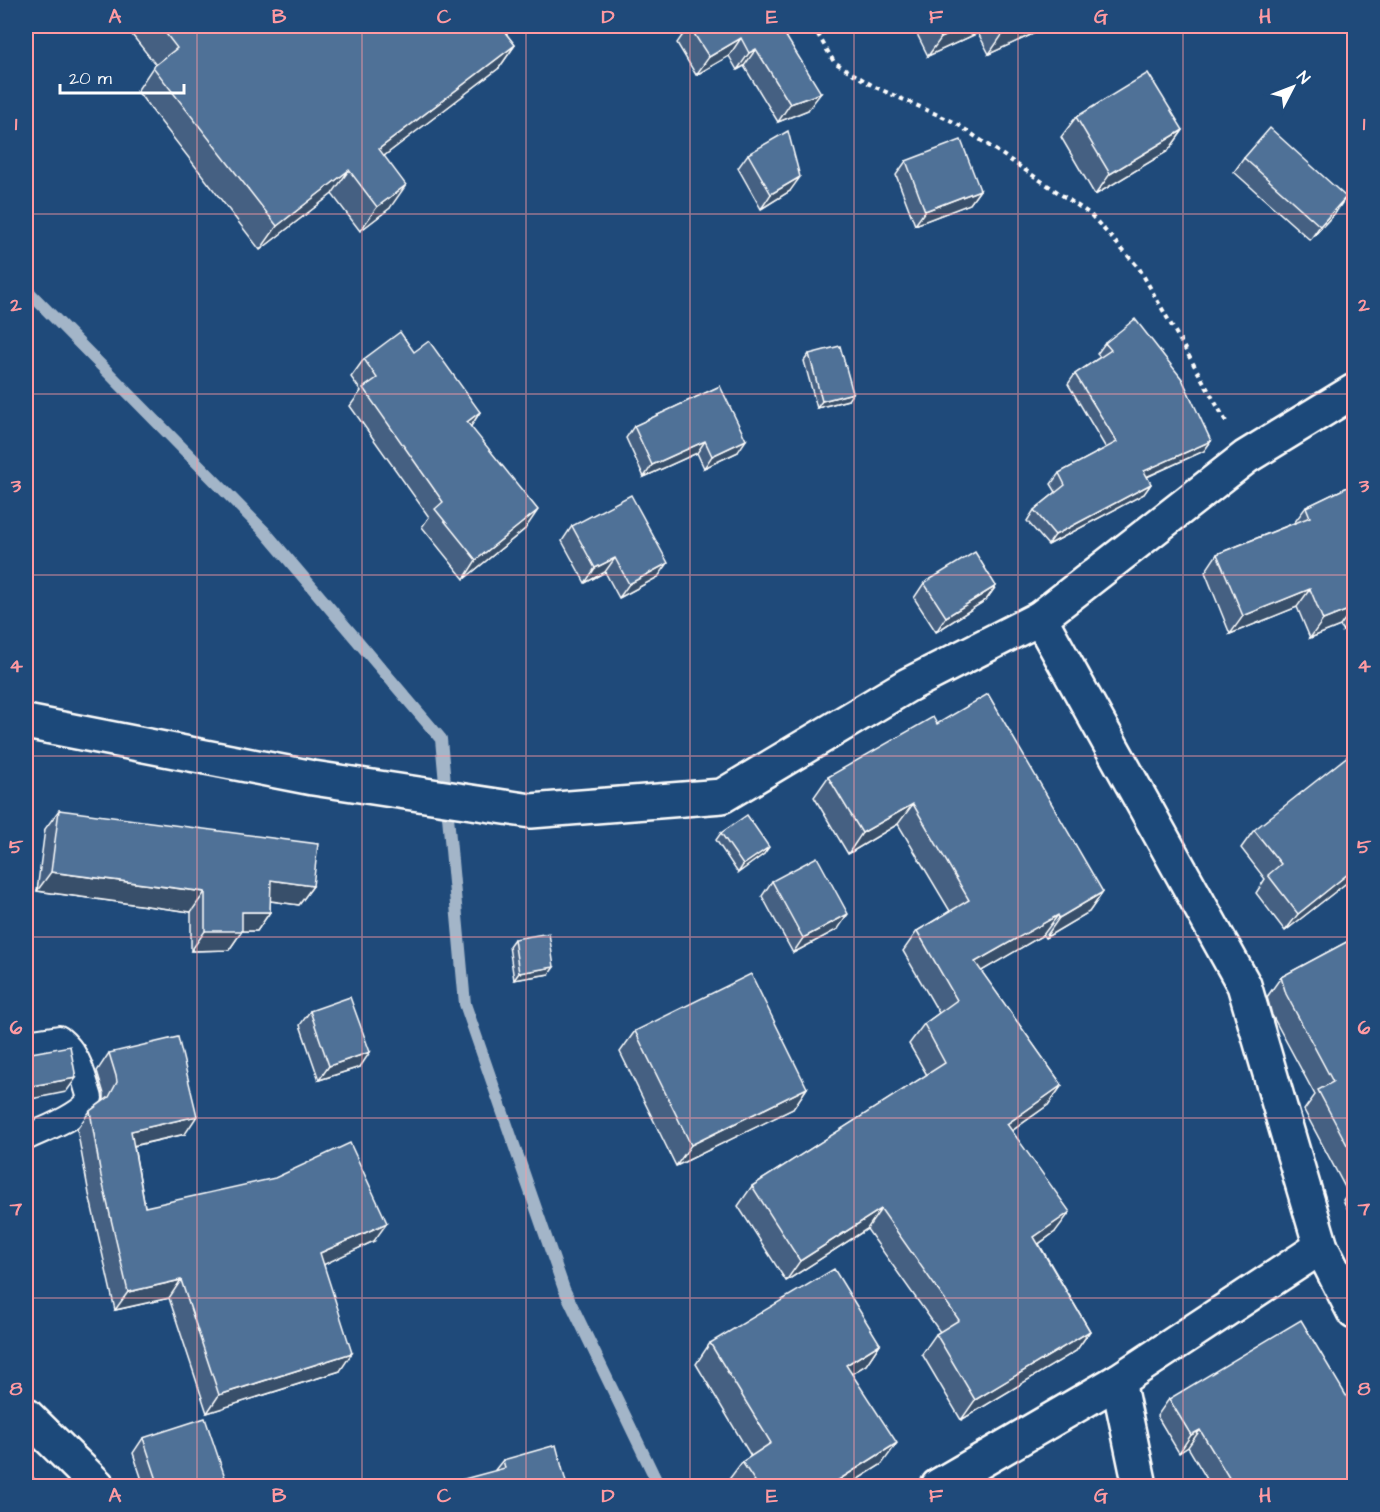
<svg xmlns="http://www.w3.org/2000/svg" width="1380" height="1512" font-family="'Architects Daughter',sans-serif">
<style>
.lines{fill:none;stroke-linecap:round;stroke-linejoin:round}
.stream{stroke:#a3b5c8;stroke-width:12}
.lane-casing{stroke:#fff;stroke-width:28}
.street-casing{stroke:#fff;stroke-width:38}
.path{stroke:#fff;stroke-width:4;stroke-dasharray:4.5 4.5;stroke-linecap:butt}
.lane{stroke:#1f4a7a;stroke-width:24}
.street{stroke:#1f4a7a;stroke-width:33}
.wall{fill:#456182;stroke:#fff;stroke-width:1.5}
.shaded-wall{fill:#384f6a;stroke:#fff;stroke-width:1.5}
.building{fill:#507197;stroke:#fff;stroke-width:1.5}
.grid{fill:none;stroke:#ff9aa2;stroke-width:1.5;stroke-opacity:0.55}
.neatline{fill:none;stroke:#ff9aa2;stroke-width:2}
.grid-label{font-size:20px;text-anchor:middle;font-weight:bold;fill:#ff9aa2}
</style>
<rect width="100%" height="100%" fill="#1f4a7a"/>
<filter id="ink" filterUnits="userSpaceOnUse"><feTurbulence type="fractalNoise" baseFrequency=".0167" numOctaves="2"/><feDisplacementMap in="SourceGraphic" scale="12" xChannelSelector="R" yChannelSelector="G"/><feConvolveMatrix kernelMatrix="1 2 1 2 8 2 1 2 1" color-interpolation-filters="sRGB"/></filter>
<g filter="url(#ink)">
<g class="lines">
<path class="stream" d="M26,289L265,532L441,739L465,1004L564,1289L659,1486"/>
<defs>
<path id="lane" d="M26,1043L59,1038C80,1055 82,1074 90,1098C83,1116 43,1129 26,1138"/>
<g id="street">
<path d="M1040,618L1244,985L1321,1247L1354,1312"/>
<path d="M26,722L313,778L531,811L722,796L908,685L1040,618L1246,457L1354,391"/>
<path d="M1118,1381L1140,1486"/>
<path d="M26,1415L98,1486"/>
<path d="M938,1486L1118,1381L1321,1247"/>
</g>
</defs>
<use href="#lane" class="lane-casing"/>
<use href="#street" class="street-casing"/>
<path class="path" d="M813,26L834,62L875,87L954,122L1090,214L1139,268L1228,425"/>
<use href="#lane" class="lane"/>
<use href="#street" class="street"/>
</g>
<g class="wall">
<path d="M125,26H500L515,45L499,68L384,156L390,208L360,231L332,194L260,250L137,91L153,67L156,65Z"/>
<path d="M689,26L784,33L808,110L778,122L744,66L737,70L729,56L696,75L677,43Z"/>
<path d="M913,26H1050L989,54L978,33L928,56Z"/>
<path d="M1076,117L1183,130L1168,151L1095,195L1061,137Z"/>
<path d="M748,154L790,191L761,209L738,168Z"/>
<path d="M1244,158L1336,212L1310,240L1234,172Z"/>
<path d="M906,161L980,190L970,204L915,225L896,175Z"/>
<path d="M1105,343L1211,441L1204,451L1147,477L1151,484L1144,494L1048,545L1027,521L1034,510L1056,492L1051,484L1059,473L1106,448L1068,384L1075,374L1100,357L1097,354Z"/>
<path d="M414,352L480,412L470,427L525,529L464,579L422,527L429,517L350,406L361,391L351,377L364,359Z"/>
<path d="M809,354L848,400L817,408L804,361Z"/>
<path d="M720,386L738,452L704,468L697,453L644,477L626,438L634,426Z"/>
<path d="M1354,484V627V626L1343,631L1340,626L1310,638L1297,607L1230,634L1205,572L1217,554L1294,523L1306,507Z"/>
<path d="M572,526L658,577L619,598L605,572L585,583L562,541Z"/>
<path d="M924,583L996,586L986,600L936,632L914,598Z"/>
<path d="M937,724L1103,892L1089,912L1045,938L1043,935L981,971L1062,1085L1048,1105L1012,1131L1055,1232L1039,1244L1090,1331L1076,1351L961,1420L922,1354L936,1334L940,1332L867,1229L786,1281L738,1206L752,1186L927,1075L909,1044L924,1024L939,1013L903,951L917,931L950,911L898,824L848,854L814,797L828,777Z"/>
<path d="M59,810L313,886L299,905L270,901V912L257,931H242L229,950L191,951V912L37,891L45,829Z"/>
<path d="M1254,830L1354,877L1285,931L1256,893L1265,879L1241,848Z"/>
<path d="M721,833L764,854L738,873L716,840Z"/>
<path d="M772,881L838,929L793,953L762,896Z"/>
<path d="M1354,938V1222L1343,1200L1348,1193L1304,1110L1315,1095L1272,1015L1267,997L1281,977Z"/>
<path d="M514,939L549,974L514,980L509,946Z"/>
<path d="M310,1011L360,1067L319,1080L300,1025Z"/>
<path d="M635,1031L807,1088L793,1109L676,1166L620,1052Z"/>
<path d="M109,1053L185,1134L134,1146L145,1207L374,1241L324,1264L340,1371L207,1413L169,1298L115,1310L89,1194L77,1129L90,1111L104,1100V1094L97,1071Z"/>
<path d="M710,1343L880,1344L866,1365L852,1373L882,1464L847,1486H730L727,1482L742,1462L751,1456L696,1364Z"/>
<path d="M1169,1399L1351,1404L1354,1486H1211L1188,1447L1179,1453L1157,1416Z"/>
<path d="M143,1438L228,1486H144L133,1453Z"/>
<path d="M503,1460L567,1486L495,1470Z"/>
</g>
<g class="shaded-wall">
<path d="M968,26H984L978,33L928,56L941,38Z"/>
<path d="M1023,26H1050L989,54L1002,35Z"/>
<path d="M741,38L729,56L696,75L709,57Z"/>
<path d="M515,45L499,68L363,172L379,149Z"/>
<path d="M756,49L744,66L737,70L749,53Z"/>
<path d="M821,93L808,110L778,122L790,104Z"/>
<path d="M1183,130L1168,151L1095,195L1110,174Z"/>
<path d="M349,170L332,194L260,250L277,226Z"/>
<path d="M800,177L790,191L761,209L771,194Z"/>
<path d="M406,185L390,208L360,231L377,207Z"/>
<path d="M980,190L970,204L915,225L925,211Z"/>
<path d="M1346,197L1336,212L1310,240L1320,226Z"/>
<path d="M853,393L848,400L817,408L822,401Z"/>
<path d="M480,412L468,431L467,422Z"/>
<path d="M746,440L738,452L704,468L712,456Z"/>
<path d="M705,441L697,453L644,477L652,465Z"/>
<path d="M1211,441L1204,451L1137,481L1144,471Z"/>
<path d="M1151,484L1144,494L1048,545L1055,535Z"/>
<path d="M538,510L525,529L464,579L476,560Z"/>
<path d="M615,558L605,572L585,583L595,568Z"/>
<path d="M668,563L658,577L619,598L629,584Z"/>
<path d="M996,586L986,600L936,632L946,617Z"/>
<path d="M1310,589L1297,607L1230,634L1243,616Z"/>
<path d="M1353,608L1340,626L1310,638L1323,620Z"/>
<path d="M1354,614V626L1343,631Z"/>
<path d="M913,804L898,824L848,854L862,833Z"/>
<path d="M769,847L764,854L738,873L743,865Z"/>
<path d="M1354,869V877L1285,931L1298,914Z"/>
<path d="M51,872L205,892L191,912L37,891Z"/>
<path d="M271,880L313,886L299,905L257,899Z"/>
<path d="M1103,892L1089,912L1045,938L1059,918Z"/>
<path d="M242,912H270L257,931H242L229,950L191,951L205,931Z"/>
<path d="M848,914L838,929L793,953L803,938Z"/>
<path d="M1058,915L1043,935L961,983L975,962Z"/>
<path d="M554,967L549,974L514,980L519,973Z"/>
<path d="M370,1052L360,1067L319,1080L329,1066Z"/>
<path d="M76,1078L66,1092L26,1100V1087Z"/>
<path d="M1062,1085L1048,1105L993,1144L1007,1124Z"/>
<path d="M807,1088L793,1109L676,1166L691,1145Z"/>
<path d="M197,1116L185,1134L119,1149L131,1131Z"/>
<path d="M881,1209L867,1229L786,1281L800,1261Z"/>
<path d="M1070,1212L1055,1232L1020,1257L1034,1237Z"/>
<path d="M387,1223L374,1241L308,1272L320,1253Z"/>
<path d="M181,1280L169,1298L115,1310L128,1292Z"/>
<path d="M1090,1331L1076,1351L961,1420L975,1400Z"/>
<path d="M880,1344L866,1365L832,1386L846,1365Z"/>
<path d="M352,1353L340,1371L207,1413L219,1395Z"/>
<path d="M1200,1430L1188,1447L1179,1453L1191,1435Z"/>
<path d="M897,1443L882,1464L847,1486H829Z"/>
</g>
<g class="building">
<path d="M160,26H500L515,45L379,149L406,185L377,207L349,170L277,226L153,67L177,48Z"/>
<path d="M689,26H781L785,32L784,33L821,93L790,104L756,49L749,53L741,38L709,57Z"/>
<path d="M935,26H968L941,38Z"/>
<path d="M997,26H1023L1002,35Z"/>
<path d="M1148,73L1183,130L1110,174L1076,117Z"/>
<path d="M1270,128L1346,197L1320,226L1244,158Z"/>
<path d="M788,131L800,177L771,194L748,154Z"/>
<path d="M961,140L980,190L925,211L906,161Z"/>
<path d="M1135,319L1182,379L1211,441L1144,471L1151,484L1055,535L1034,510L1065,485L1059,473L1117,442L1075,374L1111,350L1105,343Z"/>
<path d="M400,332L414,352L429,341L480,412L467,422L538,510L476,560L435,509L443,502L363,388L377,378L364,359Z"/>
<path d="M840,346L853,393L822,401L809,354Z"/>
<path d="M720,386L746,440L712,456L705,441L652,465L634,426Z"/>
<path d="M1354,484V612L1353,608L1323,620L1310,589L1243,616L1217,554L1310,517L1306,507Z"/>
<path d="M631,495L668,563L629,584L615,558L595,568L572,526Z"/>
<path d="M975,552L996,586L946,617L924,583Z"/>
<path d="M988,694L1103,892L1059,918L1058,915L975,962L1062,1085L1007,1124L1070,1212L1034,1237L1090,1331L975,1400L936,1334L959,1320L881,1209L800,1261L752,1186L945,1063L924,1024L957,1000L917,931L969,900L913,804L862,833L828,777L933,717L937,724Z"/>
<path d="M1354,751V869L1298,914L1268,875L1281,864L1254,830Z"/>
<path d="M59,810L318,844L313,886L271,880L270,912H242V931H205V892L51,872Z"/>
<path d="M747,815L769,847L743,865L721,833Z"/>
<path d="M817,857L848,914L803,938L772,881Z"/>
<path d="M549,933L554,967L519,973L514,939Z"/>
<path d="M1354,938V1158L1318,1090L1333,1082L1286,994L1281,977Z"/>
<path d="M751,974L807,1088L691,1145L635,1031Z"/>
<path d="M350,997L370,1052L329,1066L310,1011Z"/>
<path d="M178,1037L197,1116L131,1131L145,1207L275,1178L350,1143L387,1223L320,1253L352,1353L219,1395L181,1280L128,1292L101,1176L90,1111L109,1097L117,1082L116,1076L109,1053Z"/>
<path d="M70,1046L76,1078L26,1087V1054Z"/>
<path d="M834,1269L880,1344L846,1365L897,1443L829,1486H758L742,1462L771,1443L710,1343Z"/>
<path d="M1301,1320L1351,1404L1354,1402V1486H1234L1200,1430L1191,1435L1169,1399Z"/>
<path d="M205,1418L228,1486H159L143,1438Z"/>
<path d="M556,1445L567,1486H438L505,1468L503,1460Z"/>
<path d="M26,1469L40,1486H26Z"/>
</g>
</g>
<path class="grid" d="M197,26V1486M362,26V1486M526,26V1486M690,26V1486M854,26V1486M1018,26V1486M1183,26V1486M26,214H1354M26,394H1354M26,575H1354M26,756H1354M26,937H1354M26,1118H1354M26,1298H1354"/>
<rect width="1380" height="1512" fill="none" stroke="#1f4a7a" stroke-width="66"/>
<g transform="translate(1293 87) rotate(48)" stroke="#1f4a7a" stroke-width="4.5" paint-order="stroke">
<path d="M0-4.5L10 22L0 15L-10 22Z" fill="#ffffff"/>
<text y="-9" font-size="16" font-weight="bold" text-anchor="middle" fill="#ffffff">N</text>
</g>
<path d="M60 84v9h124v-9" fill="none" stroke="#ffffff" stroke-width="3"/>
<text x="69" y="84" font-size="18" fill="#ffffff" stroke="#1f4a7a" stroke-width="4.5" paint-order="stroke">20 m</text>
<rect x="33" y="33" width="1314" height="1446" class="neatline"/>
<g class="grid-label">
<text x="115" y="23">A</text>
<text x="279" y="23">B</text>
<text x="444" y="23">C</text>
<text x="608" y="23">D</text>
<text x="772" y="23">E</text>
<text x="936" y="23">F</text>
<text x="1101" y="23">G</text>
<text x="1265" y="23">H</text>
<text x="16" y="130">1</text>
<text x="1364" y="130">1</text>
<text x="16" y="311">2</text>
<text x="1364" y="311">2</text>
<text x="16" y="492">3</text>
<text x="1364" y="492">3</text>
<text x="16" y="672">4</text>
<text x="1364" y="672">4</text>
<text x="16" y="853">5</text>
<text x="1364" y="853">5</text>
<text x="16" y="1034">6</text>
<text x="1364" y="1034">6</text>
<text x="16" y="1215">7</text>
<text x="1364" y="1215">7</text>
<text x="16" y="1395">8</text>
<text x="1364" y="1395">8</text>
<text x="115" y="1502">A</text>
<text x="279" y="1502">B</text>
<text x="444" y="1502">C</text>
<text x="608" y="1502">D</text>
<text x="772" y="1502">E</text>
<text x="936" y="1502">F</text>
<text x="1101" y="1502">G</text>
<text x="1265" y="1502">H</text>
</g>
</svg>
